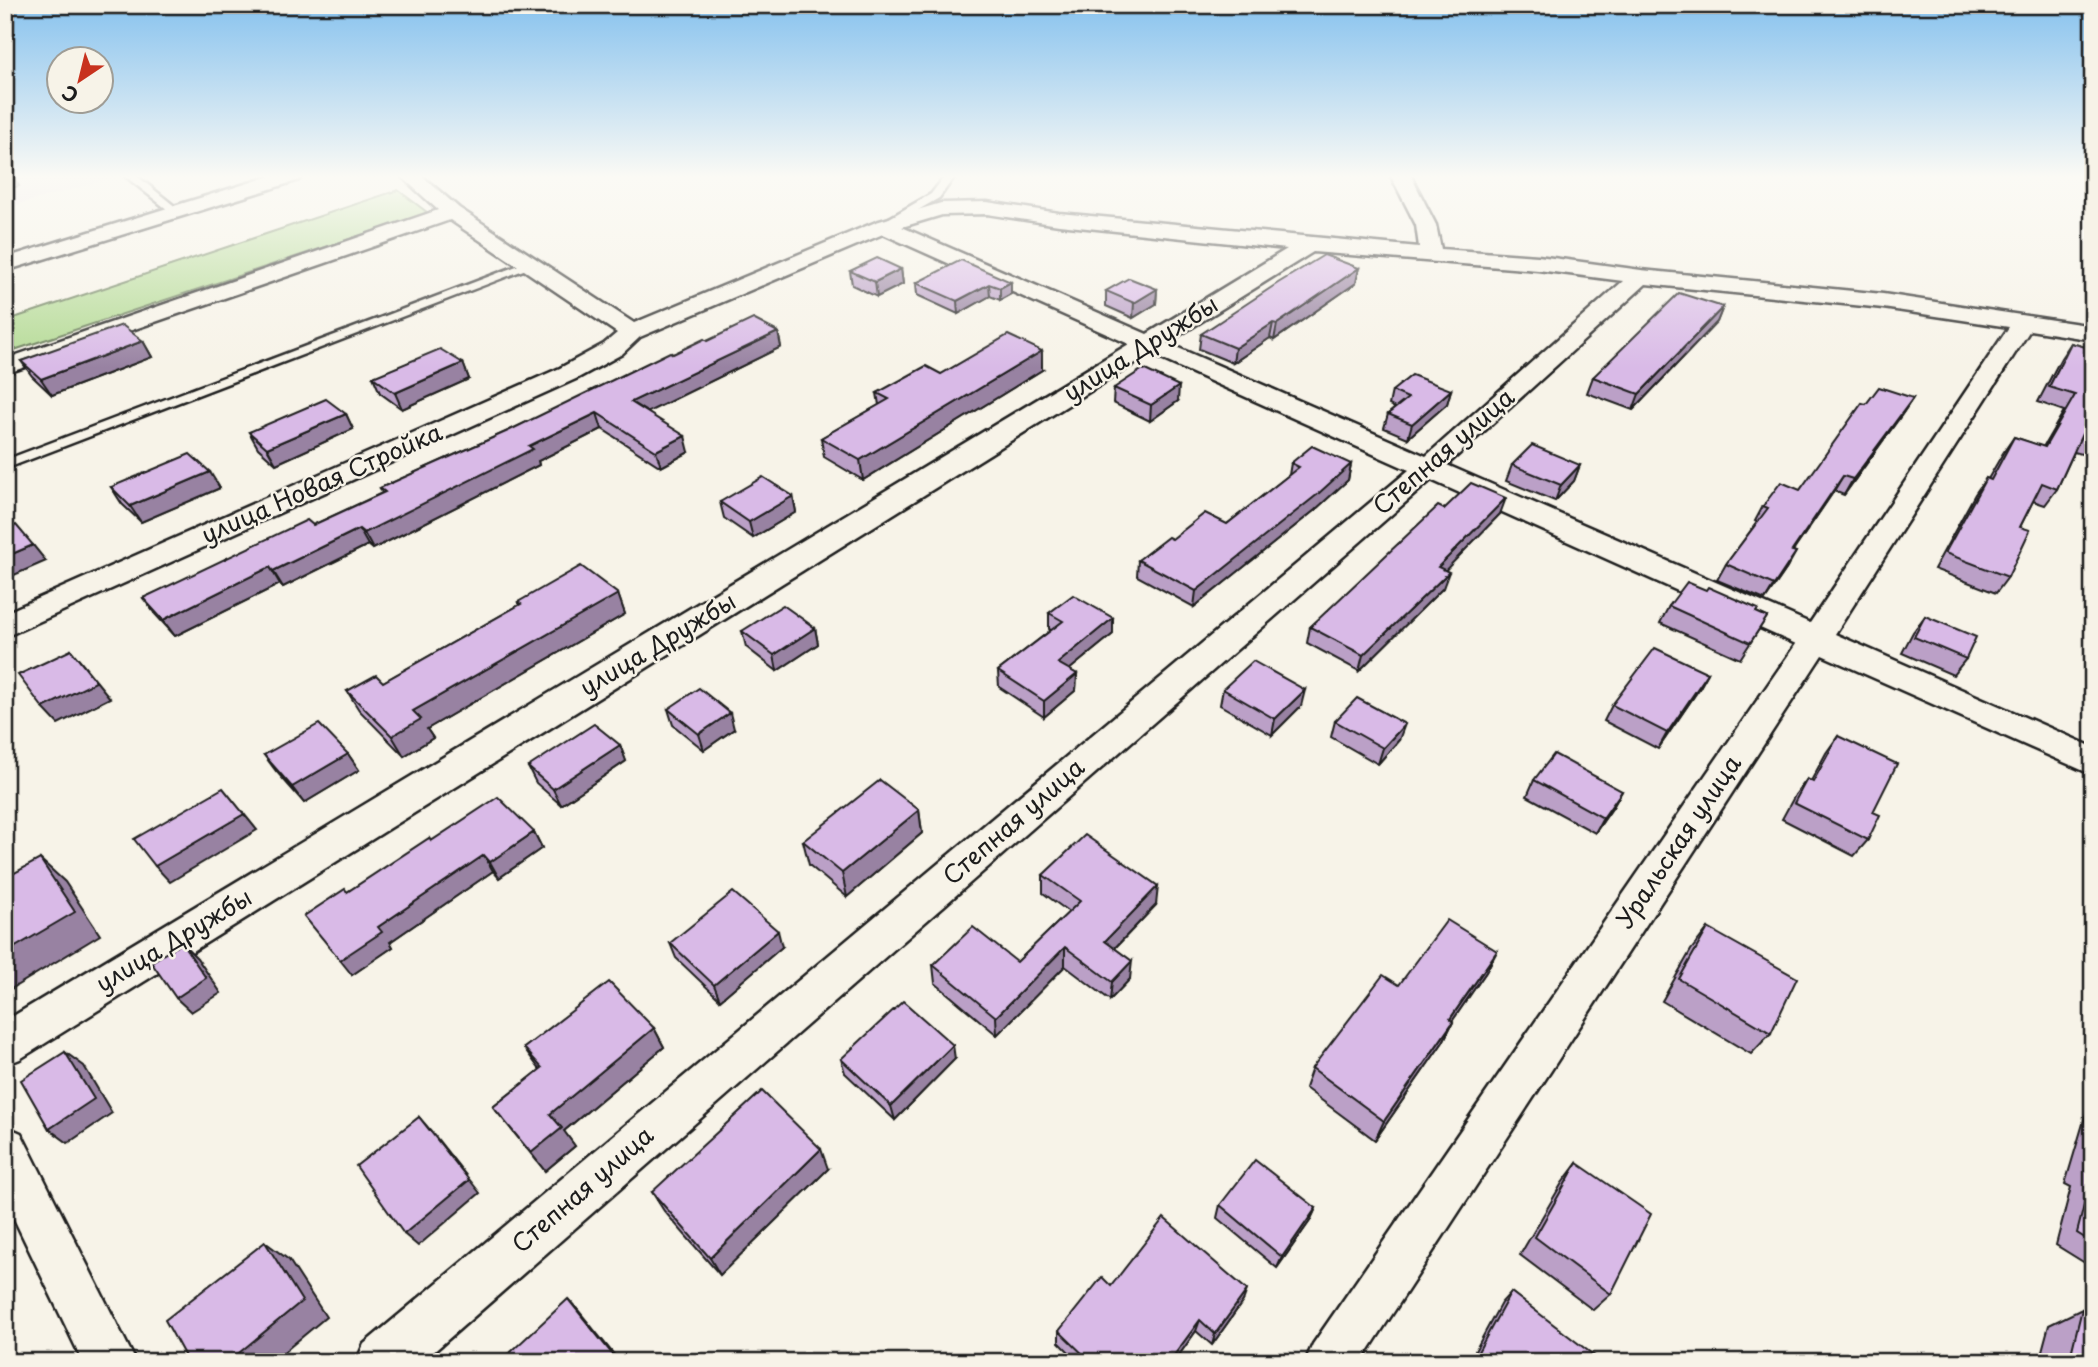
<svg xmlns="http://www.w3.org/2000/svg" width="2098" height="1367" font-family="'Playpen Sans',sans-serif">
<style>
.built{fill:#eee2e8}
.green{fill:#b4da95;stroke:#687b58;stroke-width:2}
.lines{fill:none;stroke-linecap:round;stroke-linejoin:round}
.service-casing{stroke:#1c1c1c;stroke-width:5}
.minor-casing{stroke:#1c1c1c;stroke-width:5}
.service{fill:#f7f3e8;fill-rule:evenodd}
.minor{fill:#f7f3e8;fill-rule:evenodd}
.wall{fill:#bba0c7;stroke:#1c1c1c;stroke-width:2}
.shaded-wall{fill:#9882a2;stroke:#1c1c1c;stroke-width:2}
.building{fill:#d9bae7;stroke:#1c1c1c;stroke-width:2}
.labels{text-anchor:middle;stroke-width:5;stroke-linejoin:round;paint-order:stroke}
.street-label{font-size:24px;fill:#1c1c1c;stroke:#f7f3e8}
</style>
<rect width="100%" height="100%" fill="#f7f3e8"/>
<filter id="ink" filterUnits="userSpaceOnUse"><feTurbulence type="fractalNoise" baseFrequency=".0143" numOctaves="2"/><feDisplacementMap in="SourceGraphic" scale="14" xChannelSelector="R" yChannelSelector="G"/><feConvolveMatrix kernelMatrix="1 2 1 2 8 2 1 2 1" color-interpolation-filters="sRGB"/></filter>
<g filter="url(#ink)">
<path class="built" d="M5,176H120L5,208Z"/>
<path class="green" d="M398,190L428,213L5,353V321Z"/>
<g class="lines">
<defs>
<g id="service">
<path d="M125,176H137L182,212L173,214Z"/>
<path d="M945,176H955L939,198L887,228H879V224L931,194Z"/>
<path d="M530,261L536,264L534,266L5,469V460Z"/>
</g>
<g id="minor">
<path d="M271,176H301L299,180L5,271V258Z"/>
<path d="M401,176H422L459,208L634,323L876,222L941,203L987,202L1059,213L1419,247L1416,225L1391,176H1411L1436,225L1441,249L1538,256L1641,270L1883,294L2093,326V340L2030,330L1835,634L2093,747V775L1822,655L1361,1362H1305L1313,1344L1796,644L1431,480L422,1362H356L364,1344L1409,470L1150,354L20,1059L5,1065V1021L1129,344L883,234L640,337L622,354L578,378L5,637V613L560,368L604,344L617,333L450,220L5,374V359L438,210ZM987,214L1059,225L1287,249L1147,334L902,227L942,215ZM1313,252L1538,270L1623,281L1426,456L1167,343ZM1646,284L1883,308L2009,327L1810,623L1447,465Z"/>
<path d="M5,1126L21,1133L136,1362H83L5,1200Z"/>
</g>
</defs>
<use href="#service" class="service-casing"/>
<use href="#minor" class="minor-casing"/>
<use href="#service" class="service"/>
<use href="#minor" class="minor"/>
</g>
<g class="wall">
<path d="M901,269L903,284L877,297L852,285L850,271Z"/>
<path d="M1011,282V294L1000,300L990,296L958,314L917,295L916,283Z"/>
<path d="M1356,283L1274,340L1270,338L1233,363L1199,349L1201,334Z"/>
<path d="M1157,289L1156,304L1133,318L1106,306V291Z"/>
<path d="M1723,307L1717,322L1633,410L1587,393L1593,377Z"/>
<path d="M778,332L781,347L647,412L689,452L661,467L602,429L538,461L539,465L373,549L368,545L283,587L280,584L175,636L155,614L143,598L313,525L382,493L380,488L508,431L673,354L707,341Z"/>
<path d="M143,341L152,357L52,395L32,376L21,361Z"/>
<path d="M2071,343L2093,349V457L2074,452L2057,489L2045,505L2033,501L2020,527L2008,577L1996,593L1934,569L1975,494L1986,478L1988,479L2003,453L2014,437L2043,447L2064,411L2038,402L2061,358Z"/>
<path d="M463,363L469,379L402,409L380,393L373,377Z"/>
<path d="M1042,370L863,480L824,457L821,438L879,405L877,393L941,374Z"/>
<path d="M1114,388L1178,401L1150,421L1113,403Z"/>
<path d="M1451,390L1447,404L1408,438L1384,428L1388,414L1395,408L1389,405L1392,391Z"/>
<path d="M1913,398L1903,413L1844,495L1834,491L1793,551L1787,568L1765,600L1717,580L1726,564L1757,522L1755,521L1763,506L1800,490L1866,404Z"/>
<path d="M346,414L353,429L276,464L258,448L249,432Z"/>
<path d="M1291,463L1351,464L1348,480L1315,510L1194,607L1137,576L1138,560L1172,539L1227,524L1289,475Z"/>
<path d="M1512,465H1580L1574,481L1555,501L1506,481Z"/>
<path d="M111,487L220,488L141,522L122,504Z"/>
<path d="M793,496L796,512L753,538L724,518L720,502Z"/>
<path d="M1444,509L1500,514L1445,570L1443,588L1359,671L1307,643L1310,627Z"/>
<path d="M1706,590L1767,617L1740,659L1660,623L1669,606Z"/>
<path d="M618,594L625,614L427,729L433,738L404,756L359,710L347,691L383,682L519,605L518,602Z"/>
<path d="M1049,613L1113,618V634L1069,670L1077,674L1076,690L1044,717L999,687L998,671L1051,630L1049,629Z"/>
<path d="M1925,616L1966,659L1953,675L1902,653L1913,632Z"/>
<path d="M815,628L818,644L777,671L746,647L742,631Z"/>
<path d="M1708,673L1699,689L1658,749L1604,721L1612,705Z"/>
<path d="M1223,689L1301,706L1272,735L1220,705Z"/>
<path d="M668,709L734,729L704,750L673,725Z"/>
<path d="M1335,721L1399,740L1378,764L1331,737Z"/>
<path d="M1838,736L1873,812L1868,840L1854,856L1782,819L1795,795L1807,779L1811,781L1826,753Z"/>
<path d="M620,745L626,761L561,805L536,783L528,767Z"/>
<path d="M348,754L359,770L304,803L276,771L264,755Z"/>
<path d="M1534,780L1622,791L1613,807L1595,833L1527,796Z"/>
<path d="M919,810L922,833L847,897L809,865L803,841Z"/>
<path d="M534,832L542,848L499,878L493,871L390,942L393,947L352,975L347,892L431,841Z"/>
<path d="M1043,875L1156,905L1115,948L1130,979L1110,1000L1065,966L997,1035L935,983L933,965L1017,962L1069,912L1043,893Z"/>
<path d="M1708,928L1771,1033L1751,1054L1662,1001L1691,950Z"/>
<path d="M670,943L782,947L720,1000L676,958Z"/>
<path d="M1497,951L1486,972L1452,1021L1453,1022L1443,1042L1375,1140L1305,1088L1312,1068Z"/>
<path d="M654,1028L664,1047L564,1131L575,1146L545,1171L493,1107L540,1070L524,1048Z"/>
<path d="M841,1059H955L895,1120L845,1073Z"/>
<path d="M2093,1090V1268L2056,1245L2071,1187L2065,1184Z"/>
<path d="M1577,1163L1611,1294L1593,1310L1520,1255L1562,1183Z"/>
<path d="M828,1169L720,1275L664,1211L652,1192Z"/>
<path d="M1220,1205L1316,1208L1310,1221L1277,1268L1217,1218Z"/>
<path d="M1111,1286L1243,1301L1212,1345L1196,1331L1174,1362H1079L1059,1342V1331Z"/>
<path d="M1511,1292L1599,1362H1469L1501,1303Z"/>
<path d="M2082,1309L2093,1362H2039L2049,1325Z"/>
</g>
<g class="shaded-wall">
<path d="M5,176H13L19,186L5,190Z"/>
<path d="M1359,268L1356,283L1274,340L1277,324Z"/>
<path d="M901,269L903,284L877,297L875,282Z"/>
<path d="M1011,282V294L1000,300V288Z"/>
<path d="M989,284L990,296L958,314L957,301Z"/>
<path d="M1157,289L1156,304L1133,318L1134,303Z"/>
<path d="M1723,307L1717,322L1633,410L1639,394Z"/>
<path d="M1273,323L1270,338L1233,363L1235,348Z"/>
<path d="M778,332L781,347L636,418L631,402Z"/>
<path d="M143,341L152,357L52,395L41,379Z"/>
<path d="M1042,351V370L863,480L860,460Z"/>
<path d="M463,363L469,379L402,409L395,393Z"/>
<path d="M1179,386L1178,401L1150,421L1151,405Z"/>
<path d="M1451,390L1447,404L1408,438L1412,424Z"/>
<path d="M1913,398L1903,413L1844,495L1853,479Z"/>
<path d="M597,413L602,429L538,461L539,465L373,549L364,533L529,446Z"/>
<path d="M346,414L353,429L276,464L267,448Z"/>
<path d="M685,436L689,452L661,467L656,451Z"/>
<path d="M1351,464L1348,480L1315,510L1194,607L1196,591Z"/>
<path d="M1580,465L1574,481L1555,501L1561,485Z"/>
<path d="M210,472L220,488L141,522L130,506Z"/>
<path d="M1843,476L1834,491L1783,566L1792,551Z"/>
<path d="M793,496L796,512L753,538L749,522Z"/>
<path d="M1506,498L1500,514L1433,583L1438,567Z"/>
<path d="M359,529L368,545L283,587L273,571Z"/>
<path d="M33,545L46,561L5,579V557Z"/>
<path d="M1796,552L1787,568L1765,600L1774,585Z"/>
<path d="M270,567L280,584L175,636L163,620Z"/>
<path d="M1449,572L1443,588L1359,671L1363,655Z"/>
<path d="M618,594L625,614L427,729L433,738L404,756L392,736L413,711Z"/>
<path d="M1113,618V634L1058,679V663Z"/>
<path d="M815,628L818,644L777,671L774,655Z"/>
<path d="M71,650L110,698L58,724L43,708Z"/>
<path d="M1708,673L1699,689L1658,749L1667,733Z"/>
<path d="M1077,674L1076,690L1044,717V701Z"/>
<path d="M1305,690L1301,706L1272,735L1275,719Z"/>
<path d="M730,713L734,729L704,750L699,734Z"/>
<path d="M1405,724L1399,740L1378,764L1383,748Z"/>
<path d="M620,745L626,761L561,805L553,789Z"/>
<path d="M348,754L359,770L304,803L292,787Z"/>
<path d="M1622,791L1613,807L1595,833L1603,818Z"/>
<path d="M919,810L922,833L847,897L842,873Z"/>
<path d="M244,814L257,830L170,882L155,866Z"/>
<path d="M534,832L542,848L499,878L490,862Z"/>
<path d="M484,855L493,871L390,942L393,947L352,975L340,960L378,927Z"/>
<path d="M40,859L65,882L100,935L11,989L5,984V953Z"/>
<path d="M1158,886L1156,905L1104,959L1105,941Z"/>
<path d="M778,931L782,947L720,1000L714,985Z"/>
<path d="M182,943L197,958L221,993L191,1012L176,998Z"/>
<path d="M1065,947V966L997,1035L996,1017Z"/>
<path d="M1497,951L1486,972L1440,1039L1450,1019Z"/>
<path d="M1132,961L1130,979L1110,1000L1112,982Z"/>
<path d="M1453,1022L1443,1042L1375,1140L1384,1121Z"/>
<path d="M654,1028L664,1047L564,1131L575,1146L545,1171L531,1153L550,1114Z"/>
<path d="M953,1045L955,1059L895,1120L891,1106Z"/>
<path d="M65,1052L84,1066L112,1113L68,1143L49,1129Z"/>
<path d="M419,1117L431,1131L480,1193L418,1246L404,1234Z"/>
<path d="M821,1149L828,1169L720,1275L710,1258Z"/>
<path d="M1316,1208L1310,1221L1277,1268L1282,1257Z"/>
<path d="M265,1242L289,1260L326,1317L272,1362H228Z"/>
<path d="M1247,1290L1243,1301L1212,1345L1215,1334Z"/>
<path d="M568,1299L578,1310L620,1362H606Z"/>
<path d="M1200,1320L1196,1331L1174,1362H1169Z"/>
</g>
<g class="building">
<path d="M1324,255L1359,268L1277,324L1273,323L1235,348L1201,334L1278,283Z"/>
<path d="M877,258L901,269L875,282L850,271Z"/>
<path d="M961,260L1011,282L1000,288L989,284L957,301L916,283Z"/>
<path d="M1129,278L1157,289L1134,303L1106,291Z"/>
<path d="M1679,293L1723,307L1639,394L1593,377Z"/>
<path d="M753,319L778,332L631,402L685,436L656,451L597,413L529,446L533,449L364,533L359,529L273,571L270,567L163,620L143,598L307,520L313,525L385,492L380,488L508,431L670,352L673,354L704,339L707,341Z"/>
<path d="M122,325L143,341L41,379L21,361Z"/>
<path d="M1008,335L1042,351L860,460L821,438L889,399L877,393L926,366L941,374Z"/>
<path d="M2071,343L2093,349V438L2082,434L2057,489L2042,483L2020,527L2030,530L2008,577L1945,553L1986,478L1991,480L2014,437L2045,447L2075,395L2049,387Z"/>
<path d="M440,349L463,363L395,393L373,377Z"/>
<path d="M1143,369L1179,386L1151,405L1114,388Z"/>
<path d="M1412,375L1451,390L1412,424L1388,414L1408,398L1392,391Z"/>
<path d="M1879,387L1913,398L1853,479L1843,476L1792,551L1796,552L1774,585L1726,564L1768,508L1763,506L1781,482L1800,490L1862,403L1866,404Z"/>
<path d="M326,399L346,414L267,448L249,432Z"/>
<path d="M1532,445L1580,465L1561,485L1512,465Z"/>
<path d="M1312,446L1351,464L1318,494L1196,591L1138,560L1168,537L1172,539L1205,513L1227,524L1299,467L1291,463Z"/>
<path d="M190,454L210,472L130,506L111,487Z"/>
<path d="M763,477L793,496L749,522L720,502Z"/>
<path d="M1471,483L1506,498L1438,567L1449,572L1363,655L1310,627L1438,506L1444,509Z"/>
<path d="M16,525L33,545L5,557V530Z"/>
<path d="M581,566L618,594L413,711L421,719L392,736L347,691L376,675L383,682L521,604L518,602Z"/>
<path d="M1687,582L1706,590L1708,587L1758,609L1756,612L1767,617L1750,643L1669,606Z"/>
<path d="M1073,595L1113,618L1058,663L1077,674L1044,701L998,671L1063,621L1049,613Z"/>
<path d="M783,605L815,628L774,655L742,631Z"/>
<path d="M1925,616L1976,637L1966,659L1914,637Z"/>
<path d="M1655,648L1708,673L1667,733L1612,705Z"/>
<path d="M71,650L96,682L43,708L18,675Z"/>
<path d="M1253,661L1305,690L1275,719L1223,689Z"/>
<path d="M699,688L730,713L699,734L668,709Z"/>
<path d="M1357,698L1405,724L1383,748L1335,721Z"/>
<path d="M319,724L348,754L292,787L264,755Z"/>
<path d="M594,724L620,745L553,789L528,767Z"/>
<path d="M1838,736L1897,764L1873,812L1880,815L1868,840L1794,803L1807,779L1813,782Z"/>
<path d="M1554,754L1622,791L1603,818L1534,780Z"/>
<path d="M880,780L919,810L842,873L803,841Z"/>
<path d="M223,788L244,814L155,866L134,839Z"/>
<path d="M498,797L534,832L490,862L484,855L378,927L382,932L340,960L304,916L345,889L347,892L429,838L431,841Z"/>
<path d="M1085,835L1158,886L1105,941L1132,961L1112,982L1065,947L996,1017L933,965L973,927L1017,962L1080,901L1043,875Z"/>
<path d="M40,859L75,912L5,953V878Z"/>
<path d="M733,892L778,931L714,985L670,943Z"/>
<path d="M1447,920L1497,951L1450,1019L1453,1022L1384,1121L1312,1068L1383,975L1399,985Z"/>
<path d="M1708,928L1797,978L1771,1033L1679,979Z"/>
<path d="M182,943L206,978L176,998L151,962Z"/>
<path d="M609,982L654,1028L550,1114L562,1128L531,1153L493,1107L542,1068L524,1048Z"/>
<path d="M903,1001L953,1045L891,1106L841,1059Z"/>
<path d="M65,1052L94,1099L49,1129L21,1080Z"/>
<path d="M762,1091L821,1149L710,1258L652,1192Z"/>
<path d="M419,1117L469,1180L404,1234L356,1166Z"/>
<path d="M2093,1147V1243L2077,1233L2092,1174L2086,1171Z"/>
<path d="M1255,1160L1316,1208L1282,1257L1220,1205Z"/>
<path d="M1577,1163L1651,1214L1611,1294L1535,1237Z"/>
<path d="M1164,1218L1247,1290L1215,1334L1200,1320L1169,1362H1091L1059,1331L1102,1277L1111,1286Z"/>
<path d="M265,1242L302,1301L228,1362H188L165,1320Z"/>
<path d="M1511,1292L1600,1360L1599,1362H1477L1474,1359Z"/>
<path d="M568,1299L613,1355L606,1362H500Z"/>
<path d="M2082,1309L2093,1315V1362H2069Z"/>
</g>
</g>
<linearGradient id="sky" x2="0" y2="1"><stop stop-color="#87c2ee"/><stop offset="0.48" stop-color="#fbfaf5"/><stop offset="1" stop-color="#fbfaf5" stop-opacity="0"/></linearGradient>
<rect width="2098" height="368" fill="url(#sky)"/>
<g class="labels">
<g class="street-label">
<text transform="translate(1141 349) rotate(-32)" y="8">улица Дружбы</text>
<text transform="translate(1444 452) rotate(-41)" y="8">Степная улица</text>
<text transform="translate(322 484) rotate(-24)" y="8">улица Новая Стройка</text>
<text transform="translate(658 645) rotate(-31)" y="8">улица Дружбы</text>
<text transform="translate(1014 822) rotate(-41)" y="8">Степная улица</text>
<text transform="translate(1679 842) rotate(-56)" y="8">Уральская улица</text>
<text transform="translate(174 941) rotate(-31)" y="8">улица Дружбы</text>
<text transform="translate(583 1190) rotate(-41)" y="8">Степная улица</text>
</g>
</g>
<rect width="2098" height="1367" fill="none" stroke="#f7f3e8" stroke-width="28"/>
<rect x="14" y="14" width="2070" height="1339" fill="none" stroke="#1c1c1c" stroke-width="2.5" filter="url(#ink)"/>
<g transform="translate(80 80) rotate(215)"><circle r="33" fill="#f7f3e8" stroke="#9f9d96" stroke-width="2"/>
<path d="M0-5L12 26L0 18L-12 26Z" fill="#c8321e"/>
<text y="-10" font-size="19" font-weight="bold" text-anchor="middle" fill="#1c1c1c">С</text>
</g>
</svg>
